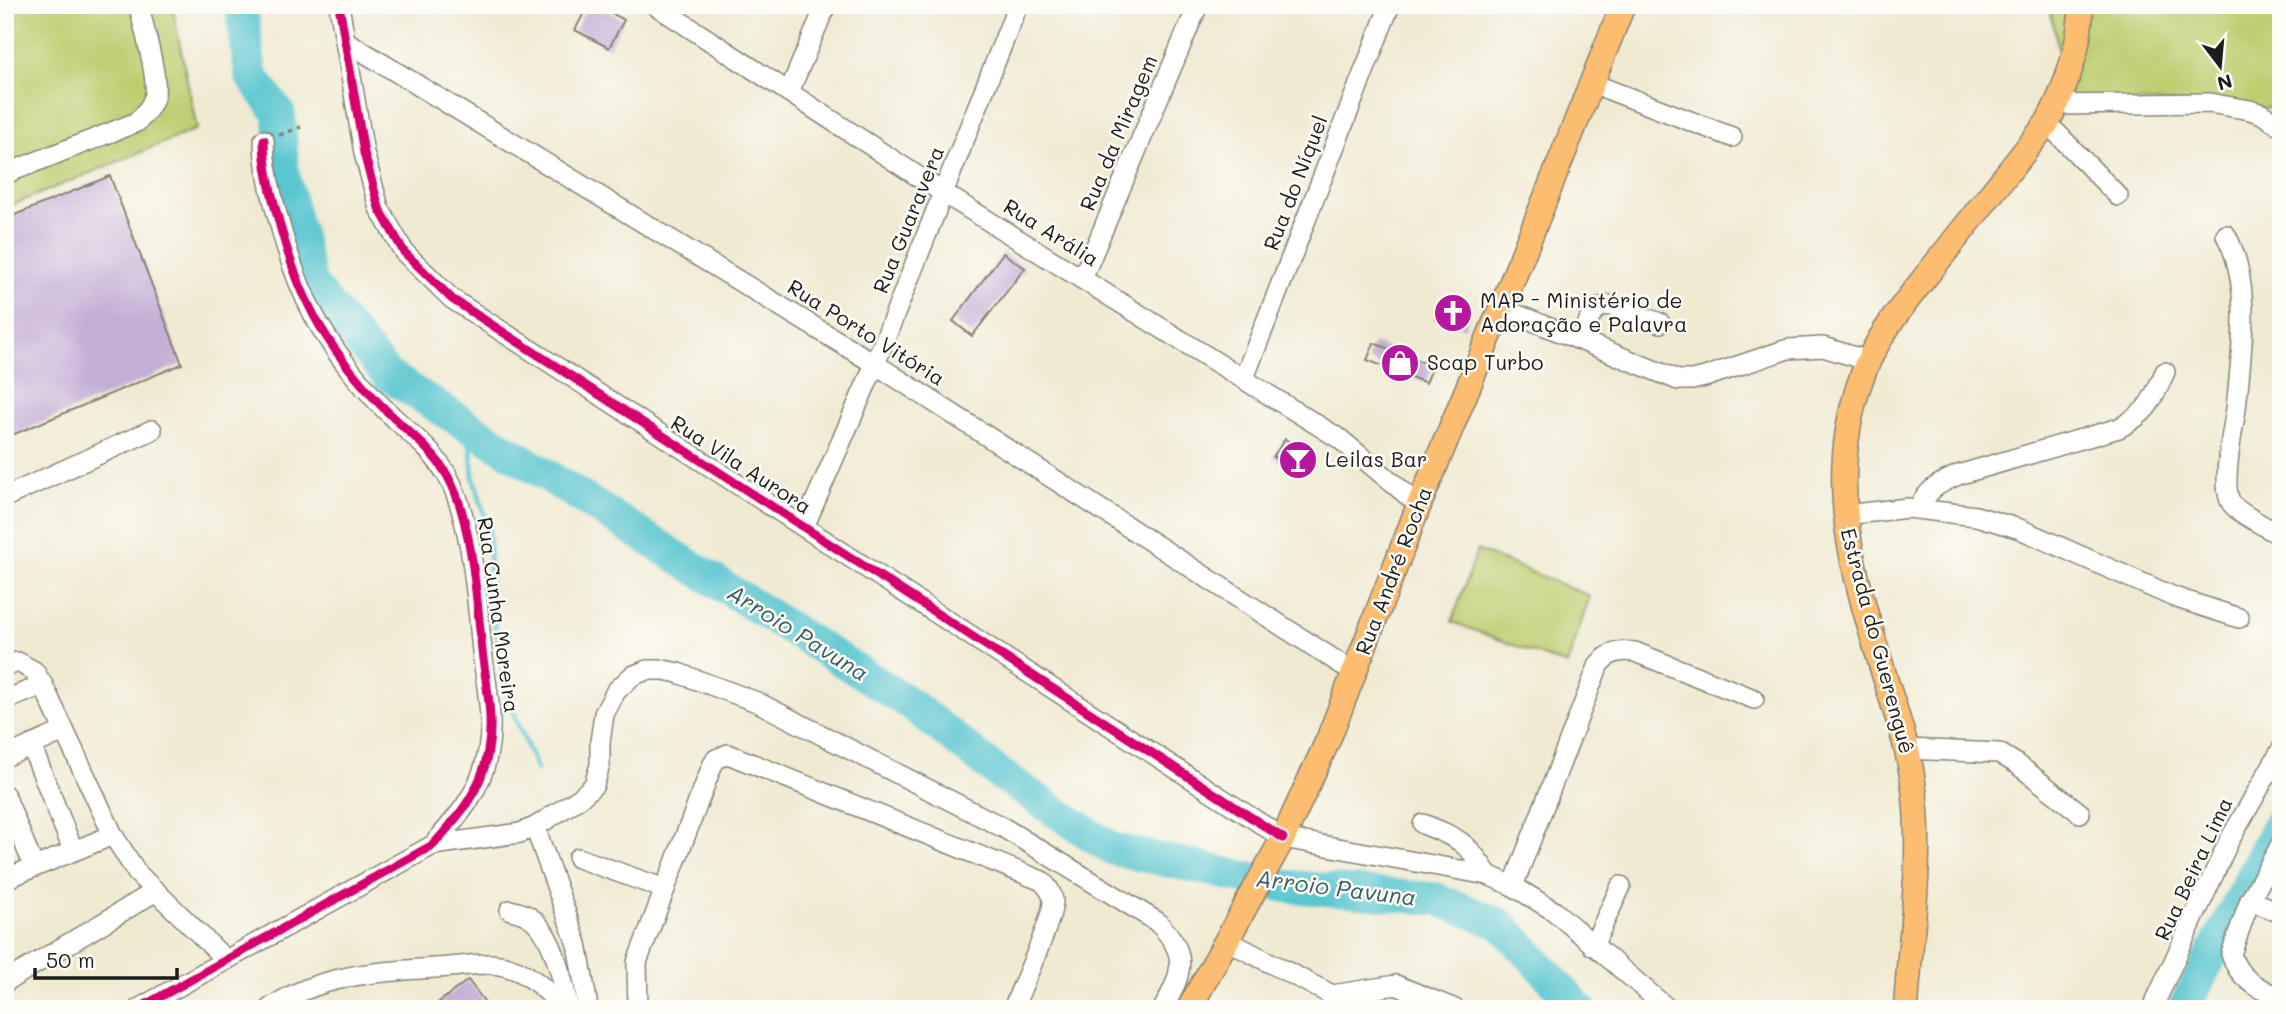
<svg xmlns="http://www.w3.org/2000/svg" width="2286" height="1014" font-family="Mali,sans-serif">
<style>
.park{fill:#bdcd6f;stroke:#6c7446;stroke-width:2}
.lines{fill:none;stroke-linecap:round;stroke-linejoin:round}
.stream{stroke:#5ac6d0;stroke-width:5}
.river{stroke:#5ac6d0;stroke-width:33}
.building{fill:#c5aed6}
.minor-casing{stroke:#868376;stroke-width:22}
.major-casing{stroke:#868376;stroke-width:27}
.path{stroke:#868376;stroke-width:3.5;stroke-dasharray:5 5;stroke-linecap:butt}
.minor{stroke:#fff;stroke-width:19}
.major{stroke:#fcbd6f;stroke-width:24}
.cycleway-casing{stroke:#fdfcf7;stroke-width:13}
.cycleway{stroke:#d6006c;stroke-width:9}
.labels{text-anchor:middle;stroke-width:5;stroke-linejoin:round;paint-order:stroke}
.street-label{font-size:21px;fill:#1c1c1c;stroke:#fdfcf7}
.poi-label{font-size:21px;fill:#1c1c1c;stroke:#fdfcf7;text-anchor:start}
.water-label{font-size:23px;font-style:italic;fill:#356064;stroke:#fdfcf7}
</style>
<rect width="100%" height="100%" fill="#fdfcf7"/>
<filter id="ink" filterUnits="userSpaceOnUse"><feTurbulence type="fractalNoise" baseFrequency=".0143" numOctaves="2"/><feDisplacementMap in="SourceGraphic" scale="14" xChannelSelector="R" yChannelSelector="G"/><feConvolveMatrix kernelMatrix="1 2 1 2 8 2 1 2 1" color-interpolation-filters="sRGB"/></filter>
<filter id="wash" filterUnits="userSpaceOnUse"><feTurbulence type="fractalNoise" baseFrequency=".00686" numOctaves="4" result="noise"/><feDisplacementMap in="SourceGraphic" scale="28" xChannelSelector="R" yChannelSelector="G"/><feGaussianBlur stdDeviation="1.57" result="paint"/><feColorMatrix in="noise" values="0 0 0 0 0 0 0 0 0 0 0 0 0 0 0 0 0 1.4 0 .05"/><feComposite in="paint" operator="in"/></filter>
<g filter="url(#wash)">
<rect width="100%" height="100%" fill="#f0ead1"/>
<g class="park">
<path d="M5,5H172L197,129L5,208Z"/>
<path d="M2049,5H2281V109L2069,98Z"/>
<path d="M1477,550L1590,596L1567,665L1452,622Z"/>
</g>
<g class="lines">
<path class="stream" d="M469,426L473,476L489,530L490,593L501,666L509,702L537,770"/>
<g class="river">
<path d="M241,5L251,76L279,113L283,173L311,284L387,375L909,703L1001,775L1112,849L1285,886L1437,899L1501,924L1580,1009"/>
<path d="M2184,1009L2281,819"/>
</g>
</g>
<g id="blocks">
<g class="building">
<path d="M588,5H597L624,20L609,48L575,30Z"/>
<path d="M110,176L182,364L5,438V219Z"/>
<path d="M1003,253L1025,268L972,336L953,321Z"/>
<path d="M1443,299L1471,308L1465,328L1435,319Z"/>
<path d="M1374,343L1433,366L1426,383L1367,360Z"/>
<path d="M1285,439L1310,454L1297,473L1273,457Z"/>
<path d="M468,980L490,1009H430Z"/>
</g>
</g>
</g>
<g filter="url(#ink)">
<use href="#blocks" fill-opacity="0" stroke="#868376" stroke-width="2"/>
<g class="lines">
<defs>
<g id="minor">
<path d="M339,5L364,153L379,208L404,252L452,299L1283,838L1488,875L1513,886L1554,911L1668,1009"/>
<path d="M655,5L945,194L1340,439L1419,505"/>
<path d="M347,42L875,364L1355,673"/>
<path d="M1591,83L1732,137"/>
<path d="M789,92L826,5"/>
<path d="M2057,105L2209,103L2250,110L2262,114L2281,127"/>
<path d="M2047,123L2118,196"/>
<path d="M5,174L137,122C145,114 153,105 155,94C158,74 143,27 139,5"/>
<path d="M2226,235C2253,285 2241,354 2236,409C2233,429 2220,489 2232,504C2238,513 2270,529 2281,536"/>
<path d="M1082,279L1198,5"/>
<path d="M1501,308L1678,380H1692L1705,377L1788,349L1823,347L1869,361"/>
<path d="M1582,340C1588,324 1590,306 1609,305L1660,323"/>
<path d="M1244,378L1390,5"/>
<path d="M5,497L152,430"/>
<path d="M1918,509C1929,488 1938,484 1958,475L2119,428C2150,411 2151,402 2165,372"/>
<path d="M1844,515L1908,508L1976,516L2020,529L2174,597L2239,618"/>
<path d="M804,527L875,364L1018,5"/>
<path d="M5,665L18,662L34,671L43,685L113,835L137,873L226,960"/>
<path d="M5,700L43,685"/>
<path d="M31,745L73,850"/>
<path d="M1907,749L1999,753L2017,764L2080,813"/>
<path d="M5,757L64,731"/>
<path d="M5,795L34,867"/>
<path d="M1423,824C1458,838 1468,842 1488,875"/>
<path d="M535,827L577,944L587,1001L586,1009"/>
<path d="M2281,844L2250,900L2231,954C2238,979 2258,988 2281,999"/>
<path d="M433,845L520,833L535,827L580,798L594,785L600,765V742L604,714L616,691L632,676L647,670H664L678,673L757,702L1004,828L1156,921C1190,953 1183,972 1163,1009"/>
<path d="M578,858L665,889"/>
<path d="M5,876L10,877L113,835"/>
<path d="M1513,886L1599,664C1610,652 1619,650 1635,652L1754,699"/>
<path d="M2250,900L2281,913"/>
<path d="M510,910C515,911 522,913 526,915C553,928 563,982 569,1009"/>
<path d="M1226,940L1332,995L1396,985L1455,1009"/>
<path d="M1593,946L1621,886"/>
<path d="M5,982L156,891"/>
<path d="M138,1009L433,845C458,817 482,790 488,751C494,718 486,684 482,651C477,601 472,518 447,475C430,445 397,424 374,398C321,339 298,295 278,218C271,193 264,166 264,140"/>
<path d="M269,1009C321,972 389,971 450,967C465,966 484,962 499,965C526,969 547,990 564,1009"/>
<path d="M638,1009L637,962L712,766L716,759L728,754L1042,881C1047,886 1052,892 1053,900C1054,918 1021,988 1013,1009"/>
<path d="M2152,1009L2229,841L2281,750"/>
</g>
<g id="major">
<path d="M1189,1009L1283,838L1328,740L1419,505L1513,279L1623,5"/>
<path d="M1906,1009C1910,934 1924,856 1913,781C1908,748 1897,716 1887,684C1856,582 1823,486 1861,379C1877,333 1912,294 1942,256C1977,212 2012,167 2047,123C2066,89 2081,45 2081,5"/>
</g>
</defs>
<use href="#minor" class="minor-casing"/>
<use href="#major" class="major-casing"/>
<path class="path" d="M279,135L301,127"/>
<use href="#minor" class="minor"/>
<use href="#major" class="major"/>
<defs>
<g id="cycleway">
<path d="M339,5L364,153L379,208L404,252L452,299L1283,838"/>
<path d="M138,1009L433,845C458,817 482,790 488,751C494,718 486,684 482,651C477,601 472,518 447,475C430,445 397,424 374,398C321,339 298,295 278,218C271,193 264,166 264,140"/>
</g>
</defs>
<use href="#cycleway" class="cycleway-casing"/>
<use href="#cycleway" class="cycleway"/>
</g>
</g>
<defs>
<symbol id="church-disc" viewBox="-11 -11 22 22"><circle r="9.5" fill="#b5179e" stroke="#fdfcf7"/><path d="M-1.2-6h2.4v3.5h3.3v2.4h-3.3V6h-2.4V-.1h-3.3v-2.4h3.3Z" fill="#fff"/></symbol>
<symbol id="shop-disc" viewBox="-11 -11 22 22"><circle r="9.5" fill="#b5179e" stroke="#fdfcf7"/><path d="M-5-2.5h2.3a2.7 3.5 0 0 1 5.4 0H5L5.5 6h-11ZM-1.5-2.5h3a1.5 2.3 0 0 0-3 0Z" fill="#fff"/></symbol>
<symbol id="bar-disc" viewBox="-11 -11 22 22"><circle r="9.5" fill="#b5179e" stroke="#fdfcf7"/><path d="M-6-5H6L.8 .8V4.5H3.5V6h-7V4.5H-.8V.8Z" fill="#fff"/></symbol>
</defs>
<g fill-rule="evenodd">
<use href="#church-disc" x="1431" y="291" width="44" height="44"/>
<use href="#shop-disc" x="1378" y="341" width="44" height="44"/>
<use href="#bar-disc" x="1276" y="438" width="44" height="44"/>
</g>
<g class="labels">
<g class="street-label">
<text transform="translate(1119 133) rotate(-67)" y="7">Rua da Miragem</text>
<text transform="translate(1296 183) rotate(-69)" y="7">Rua do Níquel</text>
<text transform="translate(909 220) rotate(-68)" y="7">Rua Guaravera</text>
<text transform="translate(1051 233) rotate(32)" y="7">Rua Arália</text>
<text transform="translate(866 333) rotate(32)" y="7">Rua Porto Vitória</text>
<text transform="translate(741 465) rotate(33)" y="7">Rua Vila Aurora</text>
<text transform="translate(1394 571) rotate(-69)" y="7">Rua André Rocha</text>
<text transform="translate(498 615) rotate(82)" y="7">Rua Cunha Moreira</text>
<text transform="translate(1877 641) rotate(75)" y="7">Estrada do Guerenguê</text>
<text transform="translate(2194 869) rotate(-65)" y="7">Rua Beira Lima</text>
</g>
<g class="poi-label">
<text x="1480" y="308">MAP - Ministério de<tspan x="1480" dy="24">Adoração e Palavra</tspan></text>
<text x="1427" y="370">Scap Turbo</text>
<text x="1325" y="467">Leilas Bar</text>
</g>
<g class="water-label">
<text transform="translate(798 633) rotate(32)" y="8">Arroio Pavuna</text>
<text transform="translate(1336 888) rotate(7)" y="8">Arroio Pavuna</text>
</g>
</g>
<rect width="2286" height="1014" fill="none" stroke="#fdfcf7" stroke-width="28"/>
<g transform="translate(2220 66) rotate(164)" stroke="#fdfcf7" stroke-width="5" paint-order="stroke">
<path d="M0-5L12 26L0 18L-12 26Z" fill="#1c1c1c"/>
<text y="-10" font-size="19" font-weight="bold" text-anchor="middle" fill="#1c1c1c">N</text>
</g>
<path d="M35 968v10h142v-10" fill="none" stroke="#1c1c1c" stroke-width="3.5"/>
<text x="46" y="968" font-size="21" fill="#1c1c1c" stroke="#fdfcf7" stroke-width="5" paint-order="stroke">50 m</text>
</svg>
